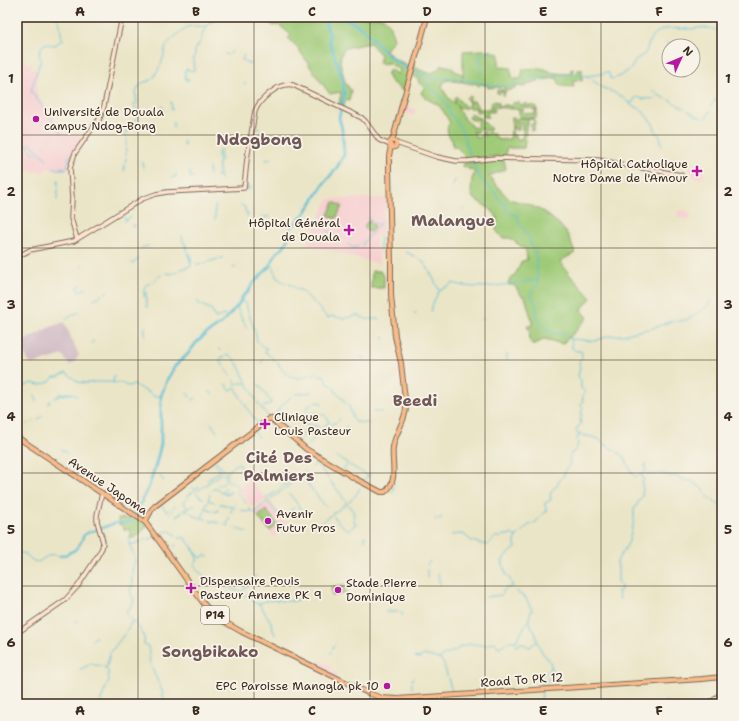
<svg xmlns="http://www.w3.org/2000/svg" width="739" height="721" font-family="'Shantell Sans',sans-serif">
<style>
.built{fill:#f7cfd1}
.industrial{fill:#d2bdc6}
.green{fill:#9fca77;stroke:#6d7a4a;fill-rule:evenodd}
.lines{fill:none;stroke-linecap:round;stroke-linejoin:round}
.stream{stroke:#58bfd6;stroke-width:1}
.canal{stroke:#58bfd6;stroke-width:2}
.river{stroke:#58bfd6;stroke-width:2.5}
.secondary-casing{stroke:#796b59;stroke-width:5.5}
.primary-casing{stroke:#796b59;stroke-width:6}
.secondary{stroke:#fde4d1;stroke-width:3.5}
.primary{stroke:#fabb8b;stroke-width:4}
.grid{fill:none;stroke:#3b2a1e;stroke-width:1;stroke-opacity:0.55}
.poi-dot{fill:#b5179e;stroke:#f7f3e8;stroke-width:1.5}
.labels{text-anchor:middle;stroke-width:3.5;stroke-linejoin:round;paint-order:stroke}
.shield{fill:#f7f3e8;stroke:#73665b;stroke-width:1}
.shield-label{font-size:11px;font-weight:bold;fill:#3b2a1e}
.poi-label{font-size:12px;fill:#3b2a1e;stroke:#f7f3e8;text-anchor:start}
.street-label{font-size:12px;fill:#3b2a1e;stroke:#f7f3e8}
.district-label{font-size:16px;font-weight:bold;fill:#705758;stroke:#f7f3e8}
.neatline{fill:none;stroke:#3b2a1e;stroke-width:1.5}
.grid-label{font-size:13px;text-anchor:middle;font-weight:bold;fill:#3b2a1e}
</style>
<rect width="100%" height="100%" fill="#f7f3e8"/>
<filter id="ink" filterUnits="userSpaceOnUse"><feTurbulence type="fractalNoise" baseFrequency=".025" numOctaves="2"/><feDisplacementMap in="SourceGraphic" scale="8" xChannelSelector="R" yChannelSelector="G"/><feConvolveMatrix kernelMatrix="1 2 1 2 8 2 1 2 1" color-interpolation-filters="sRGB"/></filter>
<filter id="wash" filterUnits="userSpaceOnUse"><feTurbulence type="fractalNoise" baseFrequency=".012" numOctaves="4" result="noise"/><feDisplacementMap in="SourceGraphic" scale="16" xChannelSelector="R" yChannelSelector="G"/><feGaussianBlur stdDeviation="0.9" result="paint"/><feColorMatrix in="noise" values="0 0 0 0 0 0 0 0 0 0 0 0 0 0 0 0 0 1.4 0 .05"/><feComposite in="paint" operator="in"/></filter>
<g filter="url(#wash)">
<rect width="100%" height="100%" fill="#ebe5c7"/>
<g class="built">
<path d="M17,56L32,65L31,67L37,71V94L43,104L51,112L60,126L62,131L66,133V135L76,134L83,137L75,150L68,170H53L49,168L45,170V172L17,171Z"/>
<path d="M403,104L416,110L413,116L401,111Z"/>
<path d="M691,163L704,166L703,178H702L694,177L693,176L689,169Z"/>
<path d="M387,198V209L383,210V225L384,227V234L376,235V247L379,249V264L307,244L328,199Z"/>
<path d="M679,210L690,212L689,220L677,217Z"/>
<path d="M250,479L266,499L256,506L250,505L238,489Z"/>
<path d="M268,502L282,520L284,519L292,530L273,536L255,512Z"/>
<path d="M321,661L331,666V670L339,674L338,676L336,675L334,680L316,671Z"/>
</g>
<path class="industrial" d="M64,322L79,355L74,363L70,365L67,362L63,355L56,357L37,363L31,364L28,361L20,343L48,328Z"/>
<g class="green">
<path d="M247,17H383L389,23L394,39L386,50L392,57L411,67L404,92L390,81L387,75L390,69L398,74L400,70L389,63L381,64L379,63L381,55L370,43L345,48L341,55L340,62L346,85L348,86L351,91L349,101L346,100L343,108L339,105L341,92L330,94L315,74L298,48L288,38L291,35L278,24L277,26L274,25V26L270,24L264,17L254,18L250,21Z"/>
<path d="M483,50L491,51L499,54V67L510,68C512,71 511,75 513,79H521L523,69L539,68L545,69L553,73L570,74L571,69H573L574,74H577L578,70L579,69L580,70H581L582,69V81L574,80L573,81L574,87L561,86L560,85L557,78C547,79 532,81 524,87L520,86H516V87L510,90L505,91V94L503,96V91H501L499,94L497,93V90H504L505,88L504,87H500L499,88L496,87L493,88L491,87L490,88H488V86L481,84L479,86L475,83L473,84L462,82V80L461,82L447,80L444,82L442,87C446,94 448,99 455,104L454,99L456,96L458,99L466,107L465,109L462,107L461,109L457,105C459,114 465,120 471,124L470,125L471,127H474L475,128L478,125L477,123L479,120L477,119L475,121L474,119L472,120L469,118L471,113L476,117L480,118L491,129L489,131L488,130L487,131L481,128L477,133L473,131L476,138H478L484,131L485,132L484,133V136L489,132L491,134H494L495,137H497L498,140L510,139L511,131H512V135H515V139H522L523,132H526L524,148H507L506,150V157L495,156L465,160V157L457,147H453L452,139L450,138C447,133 446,127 450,123C446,116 443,109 437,104C431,101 425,99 421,93L424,88L419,83L418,79L412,75L414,67C419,69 428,75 434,72C437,70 440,67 442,65L452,67L453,70L462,74L463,77V51Z"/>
<path d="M468,96H470L471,98L469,100L470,103L473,100L479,108H468L467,106H468L469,103L466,98Z"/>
<path d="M493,101L498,102V105L500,106V107H502L503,105H508L509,106H511V109L505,108L491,107V103Z"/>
<path d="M519,102L520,105H525V103L526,102L527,105L536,106V108L538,110L537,111L536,110L537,112L536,118L519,117V109H511L512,103ZM526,107L536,110H535V114L523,113V110L522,109Z"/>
<path d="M476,109H494V112H487L488,117H483V112H476Z"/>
<path d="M511,118H515V122H517V118L533,119L535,121L534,130L531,131V124H534V120L528,119V124H526V130H522V123H519V130H515V126H513V130H512Z"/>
<path d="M492,159L504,160L506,169L489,176L496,185L509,199L530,205L544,212L559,224L568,235L575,253L560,261L569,274L591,298L581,310L588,317L574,333L562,344L545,339L533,345L529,340L530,332L527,326H532V321L525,297L522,296L514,285H508L509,280L516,273L522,261L527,260L526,250L510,238H502L496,230L497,218L495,214L490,209L473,198L471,193L472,179L475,172L463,166L464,163Z"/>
<path d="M334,202L342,206L336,219L328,215Z"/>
<path d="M368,221H370L373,224L374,228L369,232L365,229V225Z"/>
<path d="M372,271H380L384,276V288H371Z"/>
<path d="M266,510L278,525L270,531L258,517Z"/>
<path d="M131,514L147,526L139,535L131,539L130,530L128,529L124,530L122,525L118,524V518L129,519Z"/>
<path d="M344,584L346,593L332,596L331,587Z"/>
</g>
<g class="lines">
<g class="stream">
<path d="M55,17C64,23 58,31 63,40L57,43L56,45L44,44L41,48L40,51L39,55L41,59L31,91L62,134"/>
<path d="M323,20L324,17"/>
<path d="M666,43L672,46"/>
<path d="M225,54L228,55"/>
<path d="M230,54L232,51"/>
<path d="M244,55L242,60L250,64"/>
<path d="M693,58L696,59"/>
<path d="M413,71H416L430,78H457L502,87L520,84L530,78H545L567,74L587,76L601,74L607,72L609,73L610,78L613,79L618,77L631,69L635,61L638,58L645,54C648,47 649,39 655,34C664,26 677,29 688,29C695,29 701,27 707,28C712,28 717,30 722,33"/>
<path d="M416,71L417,73L422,76L429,86L436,92L446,103L451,115L459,125L466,140L467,148L469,151L471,159"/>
<path d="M481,74V62L479,56C484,54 487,55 492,51"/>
<path d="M587,76L603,88L615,93L624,98L631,105L641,109L653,124L655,128V131C661,135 660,139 662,145"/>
<path d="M189,80H186L185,77V70L186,69L192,71L194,70L193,60L195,55V50L201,41L203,32L209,23L224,17"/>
<path d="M245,84V83"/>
<path d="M653,91L658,94"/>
<path d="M659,95L666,99"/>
<path d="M669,100L676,104"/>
<path d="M171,102L172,110"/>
<path d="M630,103L633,102C636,94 638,98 643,99C647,99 649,98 653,99L658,96"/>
<path d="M400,104V100"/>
<path d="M678,105L684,108"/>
<path d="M162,106L163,108"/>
<path d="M711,106L715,99L722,102"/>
<path d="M163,109V113"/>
<path d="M687,110L694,114"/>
<path d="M695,115L702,118"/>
<path d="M706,118L711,110"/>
<path d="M173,122V128"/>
<path d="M255,128L260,129"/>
<path d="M127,137L124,134L131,130L132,126L131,124C136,119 137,119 139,112L136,109L134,104L137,103C136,97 135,93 138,88C143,80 146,83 151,80C153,79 154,77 155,75C158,70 162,64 163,58C164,55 164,52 165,49C167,42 174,38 179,33C181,32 182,30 184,29C192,23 199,28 207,26"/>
<path d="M184,141V146"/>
<path d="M21,145L24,142"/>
<path d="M126,146L127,140"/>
<path d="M44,147L46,145"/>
<path d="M18,148L19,146"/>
<path d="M220,149L221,161"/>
<path d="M21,151L23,152"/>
<path d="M19,152L21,154"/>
<path d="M36,152L35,154L27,146L30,143L40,152"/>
<path d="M126,152V149"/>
<path d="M218,152L219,170"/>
<path d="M24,153L25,154L27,152"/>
<path d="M40,153L47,159"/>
<path d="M22,154L25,156"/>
<path d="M17,155L18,157"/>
<path d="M126,155V153"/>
<path d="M19,158L22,159"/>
<path d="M266,160L270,159L271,158"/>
<path d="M125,162L126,158"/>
<path d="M142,162L143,167"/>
<path d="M472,162L473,165H475L478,175L484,183L494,191L500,201L506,204V211L517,215L520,225L526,232L529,237L530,244L536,255L538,284L532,292L531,295L537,305L536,312L541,322L540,324L547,331H551L555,333L566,335L571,339L595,341L608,336L623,335L638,331L653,328L672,321H681L688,319L703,310L709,304L712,299"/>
<path d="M54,167L57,169H65L67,167L72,154L67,159"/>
<path d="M61,167L64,168"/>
<path d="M209,168V175"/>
<path d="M124,171L125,165"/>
<path d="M190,172V177H194"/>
<path d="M216,176L220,175L219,171"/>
<path d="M172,177H176V174"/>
<path d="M220,177V179"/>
<path d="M58,187V180"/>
<path d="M246,188L251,187"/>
<path d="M451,188L455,180"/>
<path d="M244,189H251"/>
<path d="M57,200L58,190"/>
<path d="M241,205L245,207V212"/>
<path d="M215,206V219"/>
<path d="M462,211L465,207"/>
<path d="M121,213L126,220"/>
<path d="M247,213V216"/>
<path d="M264,217H270"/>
<path d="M261,218L263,217"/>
<path d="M368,218L375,223"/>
<path d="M124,221L131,217"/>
<path d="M376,224H380"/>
<path d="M132,227L133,224L136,227"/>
<path d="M377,228L379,227"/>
<path d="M329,230L328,231L332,234"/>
<path d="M333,235L335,238"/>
<path d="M182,236L184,244"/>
<path d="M380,237V250"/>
<path d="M186,244L188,250"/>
<path d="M348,244L353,248L358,246"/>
<path d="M185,245L187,251"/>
<path d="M363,245V243L375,229"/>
<path d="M141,248L148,246"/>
<path d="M187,252L189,257"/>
<path d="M406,252L423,261L429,270L439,290"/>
<path d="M189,253L192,262"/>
<path d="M189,257L191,265"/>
<path d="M220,258H223"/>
<path d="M132,263L133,264L138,259"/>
<path d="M197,264H198"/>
<path d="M271,264L274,268L276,277L279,279L283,282L292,285L296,289L303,291C306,296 309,297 312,301C318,306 322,313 328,318L332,316C340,319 349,319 357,315L369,320L370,319H379"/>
<path d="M198,265L218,259"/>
<path d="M81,266L83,265"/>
<path d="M184,268L191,266"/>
<path d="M233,268L236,267"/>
<path d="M180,270L184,268"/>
<path d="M164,276L167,273L171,274L177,272"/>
<path d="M153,281L161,275"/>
<path d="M81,285L77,287L79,291L86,288"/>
<path d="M145,288V286L150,283"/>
<path d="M146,292L147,307"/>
<path d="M106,293L107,291"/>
<path d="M99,297L102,294"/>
<path d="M144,297V288"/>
<path d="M94,299L98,297"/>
<path d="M241,299L242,301L246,303L249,315L255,331L257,341L263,347L267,348L265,352L269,355L274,360L279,363V366C282,368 283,371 285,373C290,377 298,379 304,377C307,376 310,374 313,374C317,373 321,376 325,376L327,383L334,387L335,391L341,396L345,403L349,406L354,422L368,423"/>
<path d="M198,301V304"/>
<path d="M199,304L212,310L215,318L224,315L228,318"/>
<path d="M237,307L241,317L247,328"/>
<path d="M431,311L433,303L439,291L453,283C479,292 511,283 538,280"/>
<path d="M414,313H416"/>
<path d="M66,318H67L79,312"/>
<path d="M482,319H484"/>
<path d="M397,334V335"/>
<path d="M145,336V327"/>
<path d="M384,337V339"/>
<path d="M398,338L399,344"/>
<path d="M91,343L94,341"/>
<path d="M219,349L220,350"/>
<path d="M507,354V360"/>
<path d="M232,357L236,361"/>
<path d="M361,357H363V359"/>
<path d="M220,359L228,355L230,356"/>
<path d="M364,359H366"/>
<path d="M221,361L223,364"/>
<path d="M237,363L246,381"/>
<path d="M261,363L263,360"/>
<path d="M223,365L225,368"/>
<path d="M226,369L230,375"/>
<path d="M234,380L236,382"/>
<path d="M113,383L114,376"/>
<path d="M239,383H247L251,390"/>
<path d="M226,384L229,389"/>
<path d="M258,384L269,399"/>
<path d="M236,385V383"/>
<path d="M17,386H25L32,383L39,385L50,382L52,379L54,377H58L66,373L68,374L78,382L85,383L94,382H107L122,383L127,386L134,385L150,393L153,396H161"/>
<path d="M236,388L241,398"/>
<path d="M230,390L235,388"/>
<path d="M210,391L212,394"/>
<path d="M252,392L256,400"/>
<path d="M68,393H72"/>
<path d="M187,393L190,397"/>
<path d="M306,393L311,392"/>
<path d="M295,394L304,393"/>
<path d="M35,396L37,401"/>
<path d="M58,397C63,394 73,392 77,396"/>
<path d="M55,398L60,394L67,393"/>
<path d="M193,400L196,398"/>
<path d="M242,400L247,408L258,424"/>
<path d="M257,402L268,416L267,418"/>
<path d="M48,404L50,401"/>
<path d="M309,405V404"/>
<path d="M264,407L271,403L270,400"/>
<path d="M309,407L314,402L322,403"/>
<path d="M305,410L308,406"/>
<path d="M307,412C317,416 326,410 329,423L322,427"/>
<path d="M373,412H382"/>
<path d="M42,416H43"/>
<path d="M38,420L41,417"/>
<path d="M297,421L305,424"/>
<path d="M33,422L34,421"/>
<path d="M211,423L217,432"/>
<path d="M27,424L29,423"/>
<path d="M332,424L337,422L340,419"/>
<path d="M345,427H347V432"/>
<path d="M287,429L273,417L281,406L291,397"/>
<path d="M288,430L295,437"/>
<path d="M254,431L259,438"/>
<path d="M579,433L585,436H588L599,439L603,444L615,450"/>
<path d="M301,439L304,433L307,424L319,427L315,437L307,447"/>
<path d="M61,449L67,453"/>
<path d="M617,452C629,458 628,472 636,477L639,475H641"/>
<path d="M337,457L347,463"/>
<path d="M216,461L224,471"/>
<path d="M314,462L316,460L317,458"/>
<path d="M214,463L220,471"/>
<path d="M350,465L368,476"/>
<path d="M233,467L239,463L245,472"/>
<path d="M312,467L317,463L319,467"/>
<path d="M320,468L330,480"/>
<path d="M343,469H344L348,464"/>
<path d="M257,470L264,464"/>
<path d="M306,472L301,475L314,492"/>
<path d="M644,472C649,475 655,475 660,473L670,476H677L683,480L691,481L703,489L706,495L717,504H722"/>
<path d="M223,474L226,477"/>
<path d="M247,474L248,476"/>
<path d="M160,476L164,481"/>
<path d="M228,476L225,473L232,468"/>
<path d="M215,478L221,473"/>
<path d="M226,478L230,483"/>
<path d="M251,479L249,477L254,473"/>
<path d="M231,480L233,482"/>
<path d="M295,480L300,477"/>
<path d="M207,481L219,471"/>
<path d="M224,481L226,479"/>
<path d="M363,481L370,474"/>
<path d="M331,482L343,497"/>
<path d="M234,483L239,490"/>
<path d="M218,485L219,484"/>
<path d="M221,485L224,483"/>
<path d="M191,486L195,490"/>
<path d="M283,486L298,474"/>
<path d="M203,487L214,479"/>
<path d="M285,488L294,481"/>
<path d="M196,489L199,487"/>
<path d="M212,490L215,488V489L217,488L221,492L227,495L231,492"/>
<path d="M278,490L281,487"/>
<path d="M198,491L202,488"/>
<path d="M196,492L200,497L203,498"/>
<path d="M221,492L226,488"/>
<path d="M237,492L240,496"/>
<path d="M278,493L283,489"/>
<path d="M315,493L325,506"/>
<path d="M392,493L394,485"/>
<path d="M210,494L208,500L214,502"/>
<path d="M225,494L230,491"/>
<path d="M290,494L298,505"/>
<path d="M187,496L193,492"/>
<path d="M189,498L183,502L189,509L194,505L197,507"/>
<path d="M242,498L246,503"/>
<path d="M343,498L346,502"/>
<path d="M266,499L277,491"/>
<path d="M270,499L278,494"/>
<path d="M268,501L281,518L287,514"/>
<path d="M208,502L205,508L217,512L218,509"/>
<path d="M349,502L355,496L360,488"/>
<path d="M161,504L167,512L170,509"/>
<path d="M220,504H222"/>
<path d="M222,504L235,508"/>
<path d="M264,504L267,501"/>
<path d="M348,504L352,510"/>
<path d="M298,506L304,513"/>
<path d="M173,507L175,506"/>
<path d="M232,507L236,503"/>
<path d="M249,508L252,511"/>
<path d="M205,510L202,518L206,519"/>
<path d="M241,510L247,512L251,511"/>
<path d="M337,511L347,503"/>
<path d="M353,511L354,518"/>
<path d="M190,512L193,515L201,518"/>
<path d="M289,512L294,508"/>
<path d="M231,513L232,509"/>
<path d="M169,514L173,510"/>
<path d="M257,515L254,512L263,505"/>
<path d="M331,515L336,511"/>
<path d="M176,516L180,514L185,509L187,511"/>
<path d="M334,517L338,522L344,527"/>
<path d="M435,519H436"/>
<path d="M438,519L442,518"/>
<path d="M148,520V523L153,528"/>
<path d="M229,520V517"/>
<path d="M210,521L219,523"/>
<path d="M228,521L227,526L229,527"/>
<path d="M322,522L330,516"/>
<path d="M223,524L225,525"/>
<path d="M357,525L360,522"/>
<path d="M344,527L348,530L355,525L354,519"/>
<path d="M234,528L247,532"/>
<path d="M102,532L105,540"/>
<path d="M157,535C168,531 170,528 178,538H182L184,537L201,558L206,555L208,557"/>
<path d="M451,535L463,534L472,541L486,545C491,543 493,538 497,536L500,538L503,535H507L512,534L514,536H517"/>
<path d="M130,536C126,546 135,552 135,560C135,564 132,568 132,572C131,576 133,582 132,585C132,586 131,587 131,588C129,592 132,596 134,600L132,605L126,612C127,617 130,619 134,622C139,628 146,636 144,644L148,646L150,664L162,691L165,704"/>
<path d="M365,536V540"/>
<path d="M105,541L106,545"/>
<path d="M130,544H134L144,540L151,539L155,536"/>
<path d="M174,547L177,543"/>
<path d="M192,547L197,558V562L194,564L198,571L207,578L215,581L219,582L221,585L223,586L241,592L244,595L248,596L254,602L260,605L271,622L275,635"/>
<path d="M17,553H24C26,555 28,558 31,559C39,566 43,557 50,555C53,554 57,555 60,556"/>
<path d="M427,565L430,561"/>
<path d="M427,570V574"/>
<path d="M438,573V574"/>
<path d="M427,575V578"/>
<path d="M438,575L440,584"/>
<path d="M410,585L413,586"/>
<path d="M242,592C246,586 252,581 256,575"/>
<path d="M486,597L502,595L503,593V591L507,588L512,586"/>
<path d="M620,599L618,591L621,590V587L618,580V567L617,563L618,559L626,547L629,541L634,520V509L643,495L642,493L643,490L642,483L644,480L642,475V473L646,470L645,464L647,463"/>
<path d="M259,604C273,595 284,604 299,600"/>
<path d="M386,612H400"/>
<path d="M402,616V613L403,612"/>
<path d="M721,617L722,616"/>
<path d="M529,621L531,624V627L533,628L536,635L537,640V642L542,652L550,662L553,672L552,677L548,679L545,682L540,684L539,685"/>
<path d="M75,622L78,620"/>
<path d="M263,637V639"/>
<path d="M92,640L95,637H96"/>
<path d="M265,640L268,642"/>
<path d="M516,645L518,646L520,643H521L530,647L536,642"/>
<path d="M332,648L335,645"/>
<path d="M331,652V653"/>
<path d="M415,657L420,658L424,655L440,659L442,661L444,665L452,691"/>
<path d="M440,659L443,655L449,654L451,652L455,651L460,647L470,644L486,645L495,642L496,643L497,646L499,647C505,644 509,640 516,641C519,635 524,629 527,623C530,619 529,614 532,610L525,597L519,594L516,590L513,587L509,577L506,575C506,571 504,569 503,565C501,557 510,552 516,548V547L515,544V538C522,532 527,524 535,523L542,514L547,512L545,506V503L551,500V498L550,497L551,492L557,485L560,479L564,475L565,470L570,464L569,459L571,453L575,451L578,444L576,439L579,437L576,430L581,423L580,420L582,416L581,412L583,409L581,405L583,399L582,396L585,394C586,390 583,391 581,388V380L579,378L578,376L580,368L579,362L583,358L581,356L582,354L581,351H576L572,348L571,339"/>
<path d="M80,669L85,667L92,663L95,665L101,666L106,668"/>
<path d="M546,674L551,667"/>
<path d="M412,680L413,678"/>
<path d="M412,683V684"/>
<path d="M412,685V688"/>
<path d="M279,686V683"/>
<path d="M666,701V702"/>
<path d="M624,703H626"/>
<path d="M667,703V704"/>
<path d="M101,704V700L104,692L109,681L108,671L106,669L110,653L126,632L132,621"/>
<path d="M540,704L542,695L541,692"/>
</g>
<path class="canal" d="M60,556L67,554L75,550L80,544L84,535L89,532L99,529L115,523H127L132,521"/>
<g class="river">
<path d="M323,20C328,19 334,18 339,18C362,21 374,43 390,57C396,62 404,66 410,70"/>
<path d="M134,516L141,503L149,486L156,464L161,444V396L167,380L175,366L187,355L196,343L206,334L222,323L239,304L242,297L248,292L252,285L269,267L277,252L282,249L286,243L288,238L289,232L290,229L305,213L325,182L336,169L344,155V152L342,129L339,118L344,95L343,81L338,66L329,40V33L327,26L323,20L319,17"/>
</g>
</g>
</g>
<g filter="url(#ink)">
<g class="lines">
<defs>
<g id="secondary">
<path d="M396,143L437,157L456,161H468L496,158L598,160L681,175"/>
<path d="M77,239L71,218L72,198L70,168L75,153L94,126L100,118L104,106L122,17"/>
<path d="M17,257L30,250L74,241L142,199L156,194L167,192L244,188L247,159L255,111C260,99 279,82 293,85L356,115L362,118L366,122L379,140L390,145"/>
<path d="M17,633L65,600L78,586L97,557L102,548L103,542L97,521V515L102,493"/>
<path d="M707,704L715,699L722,692"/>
</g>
<g id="primary">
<circle cx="393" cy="144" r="3.5"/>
<path d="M392,141C397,126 400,110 405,94C412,68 421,43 427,17"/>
<path d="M17,437L145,522L159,541L204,604L214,615L221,620L242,632L368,693L382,698L397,699L702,679L722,677"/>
<path d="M145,522L152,509L155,506L270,418L306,449L354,478L381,492H385C399,481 391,462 393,447C395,433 405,422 406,408L401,363L395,336L391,295V261L389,168V156L391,146"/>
</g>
</defs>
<use href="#secondary" class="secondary-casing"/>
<use href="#primary" class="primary-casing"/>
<use href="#secondary" class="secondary"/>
<use href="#primary" class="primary"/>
</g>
</g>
<path class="grid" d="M138,17V704M254,17V704M370,17V704M485,17V704M601,17V704M17,135H722M17,248H722M17,360H722M17,473H722M17,586H722"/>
<g class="poi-dot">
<circle cx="36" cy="119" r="4"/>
<path d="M695 165h4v4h4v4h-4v4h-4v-4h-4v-4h4z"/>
<path d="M347 224h4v4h4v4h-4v4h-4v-4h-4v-4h4z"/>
<path d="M263 418h4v4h4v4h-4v4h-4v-4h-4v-4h4z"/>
<circle cx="268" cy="521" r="4"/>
<path d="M189 582h4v4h4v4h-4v4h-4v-4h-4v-4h4z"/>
<circle cx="338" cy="590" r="4"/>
<circle cx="387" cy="686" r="4"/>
</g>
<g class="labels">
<rect class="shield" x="201" y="606" width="28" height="18" rx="3"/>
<g class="shield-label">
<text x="215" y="619">P14</text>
</g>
<g class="poi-label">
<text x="44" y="116">Université de Douala<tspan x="44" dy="14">campus Ndog-Bong</tspan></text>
<text x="688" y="168" text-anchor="end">Hôpital Catholique<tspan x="688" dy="14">Notre Dame de l'Amour</tspan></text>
<text x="340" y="227" text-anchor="end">Hôpital Général<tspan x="340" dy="14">de Douala</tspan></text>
<text x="274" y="421">Clinique<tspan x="274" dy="14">Louis Pasteur</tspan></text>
<text x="276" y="518">Avenir<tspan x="276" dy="14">Futur Pros</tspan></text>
<text x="200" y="585">Dispensaire Pouis<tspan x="200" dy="14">Pasteur Annexe PK 9</tspan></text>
<text x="346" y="587">Stade Pierre<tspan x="346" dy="14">Dominique</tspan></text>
<text x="379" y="690" text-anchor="end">EPC Paroisse Manogla pk 10</text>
</g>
<g class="street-label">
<text transform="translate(108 486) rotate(34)" y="4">Avenue Japoma</text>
<text transform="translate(522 680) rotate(-4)" y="4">Road To PK 12</text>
</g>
<g class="district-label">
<text x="259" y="145">Ndogbong</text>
<text x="453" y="226">Malangue</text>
<text x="415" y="406">Beedi</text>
<text x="279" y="463">Cité Des<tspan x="279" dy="18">Palmiers</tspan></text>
<text x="210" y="657">Songbikako</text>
</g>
</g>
<rect width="739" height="721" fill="none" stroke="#f7f3e8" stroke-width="44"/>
<g transform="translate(681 58) rotate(46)"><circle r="19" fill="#f7f3e8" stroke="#aca397"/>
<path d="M0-3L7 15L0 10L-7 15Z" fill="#b5179e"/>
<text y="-6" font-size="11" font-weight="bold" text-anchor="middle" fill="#3b2a1e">N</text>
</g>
<rect x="22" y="22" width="695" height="677" class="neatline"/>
<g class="grid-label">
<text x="80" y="16">A</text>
<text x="196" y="16">B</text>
<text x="312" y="16">C</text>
<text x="427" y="16">D</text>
<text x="543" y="16">E</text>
<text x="659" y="16">F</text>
<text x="11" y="83">1</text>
<text x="728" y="83">1</text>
<text x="11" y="196">2</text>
<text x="728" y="196">2</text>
<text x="11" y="309">3</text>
<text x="728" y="309">3</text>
<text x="11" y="421">4</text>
<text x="728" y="421">4</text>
<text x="11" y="534">5</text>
<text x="728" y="534">5</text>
<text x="11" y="647">6</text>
<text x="728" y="647">6</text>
<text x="80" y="715">A</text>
<text x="196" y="715">B</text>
<text x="312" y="715">C</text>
<text x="427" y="715">D</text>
<text x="543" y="715">E</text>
<text x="659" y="715">F</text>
</g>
</svg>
